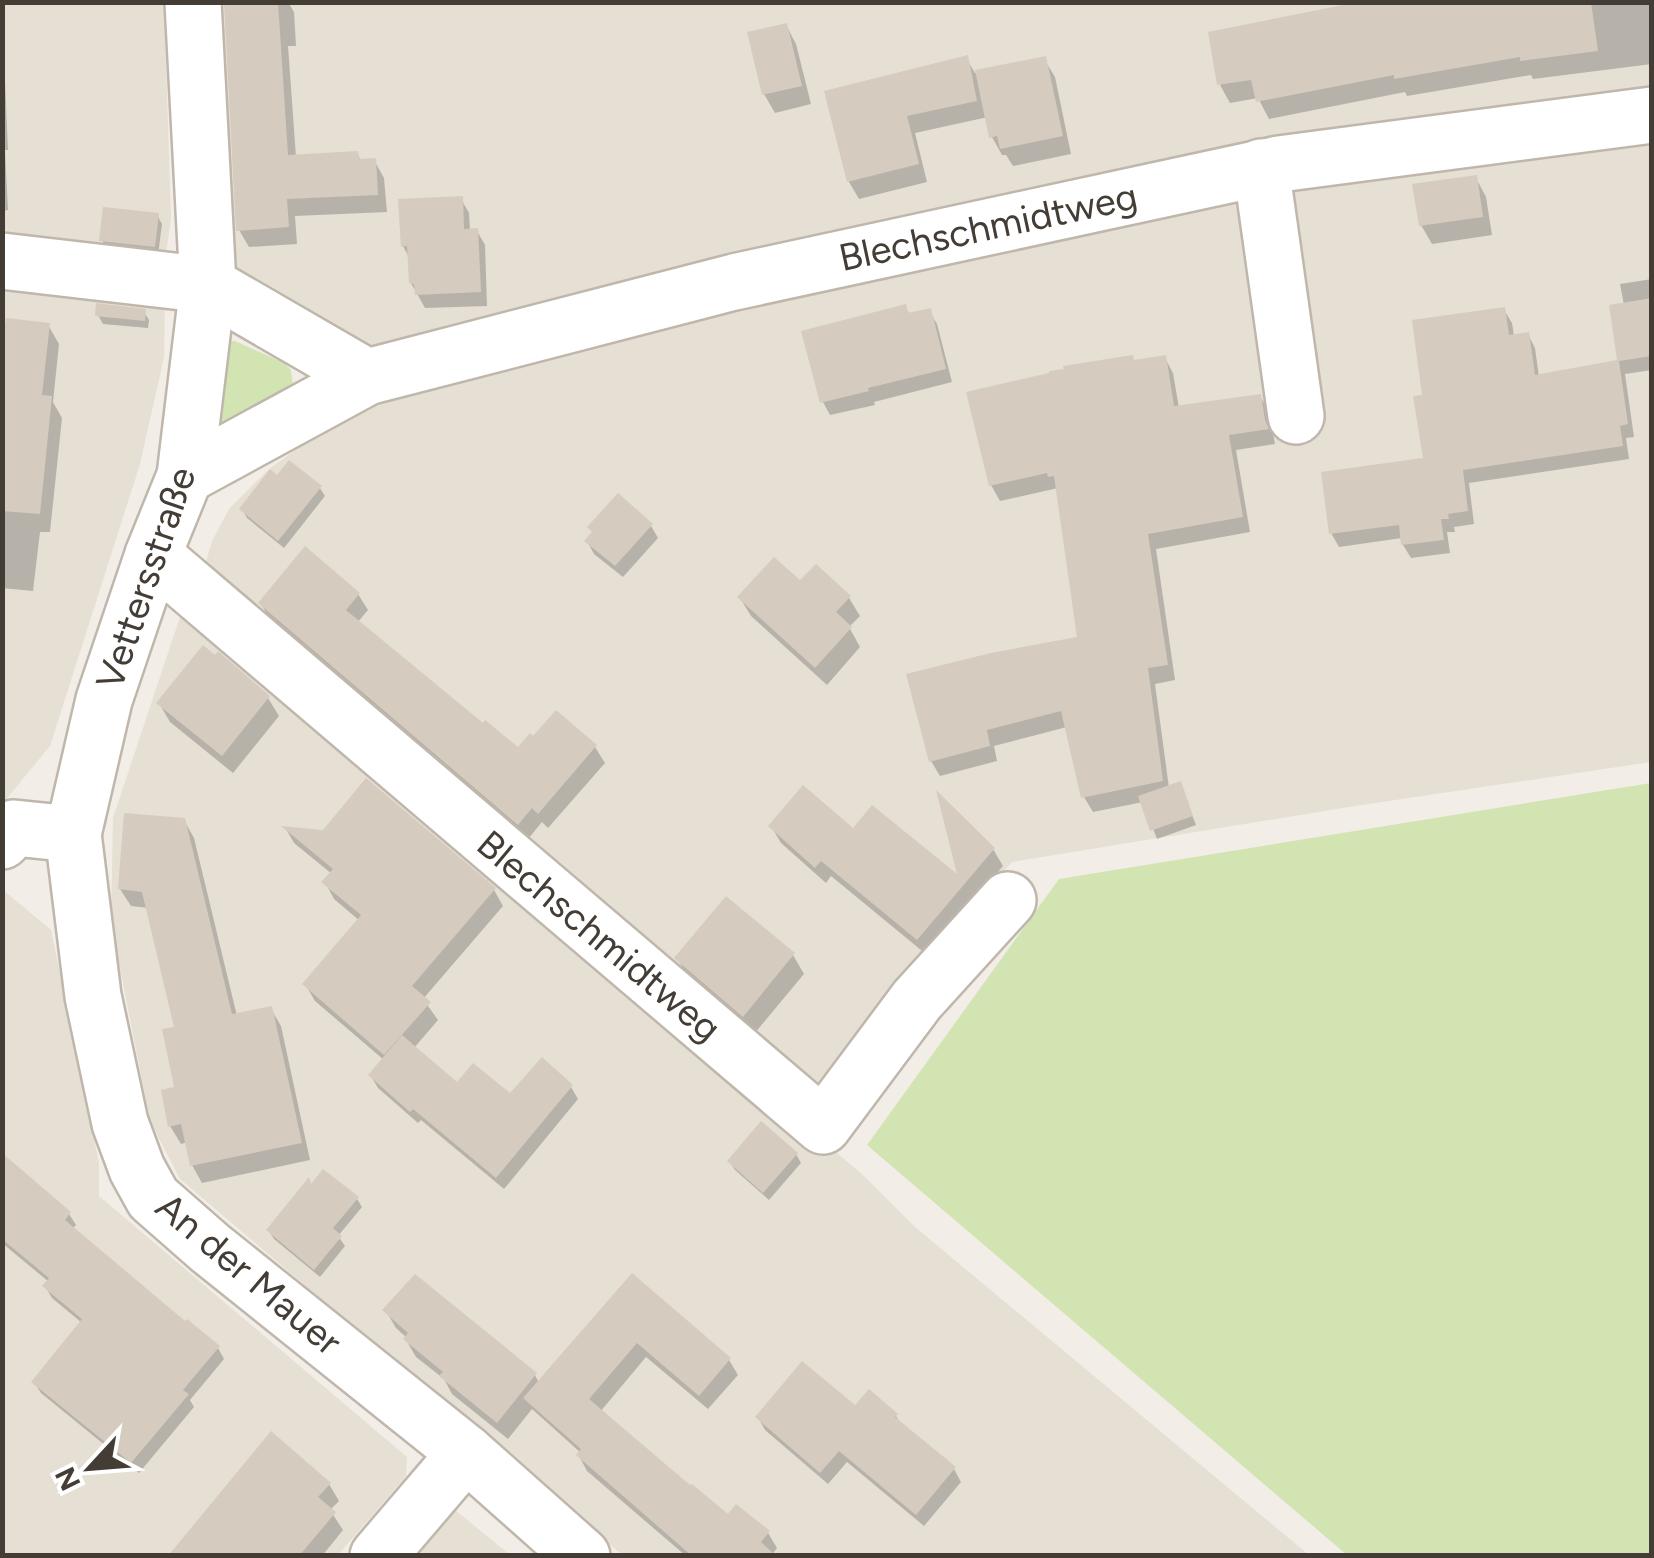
<svg xmlns="http://www.w3.org/2000/svg" width="1654" height="1558" font-family="Figtree,sans-serif">
<style>
.residential{fill:#e5dfd4}
.green{fill:#d1e4b1}
.shadow{fill:#0003}
.building{fill:#d6cbbf}
.lines{fill:none;stroke-linecap:round;stroke-linejoin:round}
.minor-casing{stroke:#c0b7ac;stroke-width:60}
.minor{stroke:#fff;stroke-width:55}
.labels{text-anchor:middle;stroke-width:9;stroke-linejoin:round;paint-order:stroke}
.street-label{font-size:38px;fill:#443d36;stroke:#fff}
</style>
<rect width="100%" height="100%" fill="#f2ede6"/>
<g class="residential">
<path d="M3,3H164L171,217L164,270L3,251Z"/>
<path d="M211,3H1651V92L1148,165L759,246L378,350L223,281Z"/>
<path d="M1651,138V762L1355,806L1012,862L811,1093L199,586L212,541L229,509L269,469L311,439L378,402L761,294L1231,199L1254,220L1284,188Z"/>
<path d="M3,269L165,291L164,357L140,464L50,746L3,803Z"/>
<path d="M183,608L193,610L863,1175L915,1227L1309,1555H622L180,1179L150,1121L111,922L113,818Z"/>
<path d="M2,889L51,930L99,1163V1196L407,1457L406,1476L338,1555H3Z"/>
<path d="M449,1505L510,1555L404,1556Z"/>
</g>
<g class="green">
<path d="M235,341L284,363L291,370L293,387L214,432L223,342Z"/>
<path d="M1651,783V1555H1347L867,1145L1059,879Z"/>
</g>
<g class="shadow">
<path d="M227,2H288L294,12L296,46H288L296,157L357,153L361,161L374,160L384,178L387,212L295,216L297,244L249,247L239,230Z"/>
<path d="M1356,2H1652V64L1533,79L1531,75L1407,96L1405,92L1269,119L1258,98L1230,103L1220,85Z"/>
<path d="M2,10L8,150H5L8,210L2,211Z"/>
<path d="M786,25L796,44L811,104L775,113L764,94Z"/>
<path d="M966,58L975,73L1044,59L1055,77L1071,154L1013,166L1006,155H1002L992,137L988,117L915,133L927,182L859,199L849,182L827,93Z"/>
<path d="M1476,178L1486,197L1492,235L1432,244L1421,225Z"/>
<path d="M461,199L469,213L470,231H477L485,245L487,306L425,308L411,283L410,259L403,246Z"/>
<path d="M157,215L162,224L158,255L107,249L102,240Z"/>
<path d="M1652,279V370L1625,374L1634,437L1626,438L1629,459L1469,483L1474,524L1454,527L1455,532H1447L1450,553L1411,558L1403,545L1402,538L1339,547L1331,533L1425,460V397L1504,310L1512,323L1514,336L1528,334L1535,348L1539,377L1619,362L1611,307L1624,305L1620,284Z"/>
<path d="M905,307L910,315L929,311L937,324L952,382L874,402L875,405L830,415L823,402Z"/>
<path d="M144,312L149,320L148,328L103,324L98,315Z"/>
<path d="M48,325L59,344L53,402L62,418L50,532H40L33,591L2,588V333Z"/>
<path d="M1165,358L1173,373L1179,408L1260,396L1269,412L1275,444L1236,450L1250,532L1156,549L1175,680L1155,684L1169,788L1180,784L1196,825L1157,839L1143,802L1093,812L1084,797L1067,727L994,746L997,761L940,776L931,761L1080,639L1058,488L1000,501L991,485L1134,362Z"/>
<path d="M278,478L320,488L325,496L284,548L247,518L242,509Z"/>
<path d="M651,526L658,538L623,577L594,554L587,541L594,534Z"/>
<path d="M801,584L849,598L860,616L849,627L860,647L827,685L751,616L740,598Z"/>
<path d="M358,594L368,610L357,623L483,726L518,750L534,739L557,713L595,747L605,763L548,828L542,822L528,839L270,619L261,604Z"/>
<path d="M268,698L279,716L233,773L170,722L159,703Z"/>
<path d="M184,820L194,838L237,1016L271,1009L281,1026L310,1160L202,1183L192,1165L188,1142L181,1144L170,1126L177,1089L178,1028L149,908L131,906L120,889Z"/>
<path d="M771,826L853,832L962,881L993,849L1003,866L927,955L831,876L826,883L781,843Z"/>
<path d="M286,829L494,890L503,906L423,999L438,1020L414,1048L457,1086L510,1097L571,1087L578,1099L504,1189L421,1120L418,1123L378,1088L371,1076L384,1060L315,1001L305,984L360,921L334,899L325,882L332,874L294,843Z"/>
<path d="M793,955L804,974L754,1034L688,977L677,958Z"/>
<path d="M796,1154L801,1163L769,1200L735,1170L730,1162Z"/>
<path d="M2,1167L69,1214L76,1225L72,1229L186,1325L218,1348L224,1359L190,1400L194,1407L139,1473L41,1393L34,1382L82,1323L52,1298L45,1286L49,1282L2,1243Z"/>
<path d="M312,1186L357,1199L362,1207L338,1236L345,1246L320,1277L274,1239L269,1231Z"/>
<path d="M632,1277L729,1360L738,1375L708,1409L646,1357L600,1412L728,1518L736,1507L768,1533L777,1548L771,1556H686L587,1471L579,1456L581,1453L532,1409L508,1439L452,1394L444,1379L416,1357L406,1340L407,1338L396,1328L386,1311L535,1375L539,1383Z"/>
<path d="M855,1409L896,1416L901,1425L954,1469L961,1482L924,1526L847,1462L828,1484L765,1430L758,1417Z"/>
<path d="M329,1484L339,1501L330,1510L343,1530L322,1556H260Z"/>
</g>
<g class="building">
<path d="M224,2H278L288,155L358,151L359,159L376,158L378,195L287,199L289,227L236,231Z"/>
<path d="M1358,2H1591L1598,51L1520,61V57L1394,79V75L1256,102L1251,80L1217,85L1208,32Z"/>
<path d="M787,23L802,86L762,95L747,32Z"/>
<path d="M968,55L977,101L907,116L919,164L847,182L824,91Z"/>
<path d="M1046,56L1063,136L1000,149L997,136L989,138L975,70Z"/>
<path d="M1477,175L1483,217L1419,226L1412,184Z"/>
<path d="M463,196L464,229L478,228L481,292L415,295L414,284L409,283L407,246L401,247L398,199Z"/>
<path d="M103,207L159,213L155,247L99,241Z"/>
<path d="M1652,298V356L1619,361L1628,424L1620,426L1623,446L1463,470L1468,511L1448,514L1449,519H1441L1444,540L1401,545L1399,525L1329,534L1321,472L1423,458L1413,396L1422,395L1412,320L1505,307L1509,335L1529,332L1535,375L1617,360L1609,305Z"/>
<path d="M96,303L146,309L145,321L95,316Z"/>
<path d="M906,304L908,313L931,308L946,369L868,388L869,391L820,403L801,331Z"/>
<path d="M6,318L50,323L42,395L52,396L40,514L2,511V349Z"/>
<path d="M1133,355L1134,360L1166,355L1174,406L1261,394L1265,420L1269,429L1229,435L1243,517L1148,534L1168,665L1148,668L1163,781L1081,798L1061,711L987,730L990,746L929,762L906,674L991,653L1077,637L1054,476L1048,477L1047,473L989,486L966,392L1049,373V371L1064,369L1063,366Z"/>
<path d="M289,460L322,486L278,541L239,509L270,469L277,475Z"/>
<path d="M618,493L653,524L615,566L584,541L592,532L587,527Z"/>
<path d="M305,546L360,593L346,610L483,723L485,720L518,747L530,733L533,736L556,710L597,745L538,814L532,808L518,825L258,603Z"/>
<path d="M774,557L800,580L816,564L851,596L836,612L852,627L815,668L737,597Z"/>
<path d="M203,645L215,655L218,651L270,696L222,756L156,703Z"/>
<path d="M366,778L496,888L412,986L431,1002L384,1055L302,984L361,915L321,882L333,869L281,826L323,830Z"/>
<path d="M1181,781L1193,816L1150,831L1138,796Z"/>
<path d="M803,785L853,828L872,805L957,874L936,790L995,848L917,940L821,861L815,868L768,826Z"/>
<path d="M124,813L185,818L232,1014L272,1006L302,1143L190,1166L181,1124L168,1127L161,1090L174,1087L162,1029L174,1027L142,892L118,889Z"/>
<path d="M726,896L795,953L743,1017L674,958Z"/>
<path d="M402,1035L457,1082L473,1063L510,1093L542,1057L573,1085L496,1178L413,1109L410,1112L368,1075Z"/>
<path d="M761,1121L798,1153L763,1193L727,1161Z"/>
<path d="M2,1153L71,1212L65,1220L185,1321L187,1319L220,1346L183,1390L189,1394L131,1463L31,1382L82,1319L42,1286L49,1278L2,1239Z"/>
<path d="M323,1169L359,1197L333,1228L342,1236L314,1270L266,1230L309,1177L311,1184Z"/>
<path d="M632,1273L731,1358L699,1396L637,1343L589,1399L690,1485L692,1484L728,1514L736,1504L770,1531L761,1542L776,1556H692L576,1455L581,1449L523,1398Z"/>
<path d="M415,1274L537,1373L497,1423L439,1376L443,1372L403,1339L408,1333L382,1310Z"/>
<path d="M802,1361L855,1405L869,1389L898,1414L895,1417L956,1467L916,1515L839,1451L820,1473L755,1417Z"/>
<path d="M271,1431L331,1483L318,1497L336,1512L299,1556H168Z"/>
</g>
<g class="lines">
<defs>
<g id="minor">
<path d="M1261,167L1296,416"/>
<path d="M2,261L208,285L367,377"/>
<path d="M185,476L367,377L734,282L1279,164L1652,115"/>
<path d="M153,555L823,1126L917,1000L1008,900"/>
<path d="M73,834L93,996L120,1123L137,1169L153,1198L210,1248L466,1453L582,1556"/>
<path d="M2,841L14,828L73,834L104,700L153,555L185,476L208,285L193,2"/>
<path d="M378,1556L466,1453"/>
</g>
</defs>
<use href="#minor" class="minor-casing"/>
<use href="#minor" class="minor"/>
</g>
<g class="labels">
<g class="street-label">
<text transform="translate(988 227) rotate(-12)" y="13">Blechschmidtweg</text>
<text transform="translate(146 578) rotate(-71)" y="13">Vettersstraße</text>
<text transform="translate(599 936) rotate(40)" y="13">Blechschmidtweg</text>
<text transform="translate(249 1274) rotate(40)" y="13">An der Mauer</text>
</g>
</g>
<rect width="1654" height="1558" fill="none" stroke="#443d36" stroke-width="10"/>
<g transform="translate(90 1468) rotate(244)" stroke="#ffffff" stroke-width="8" paint-order="stroke">
<path d="M0-8L18 38L0 25L-18 38Z" fill="#443d36"/>
<text y="-15" font-size="28" font-weight="bold" text-anchor="middle" fill="#443d36">N</text>
</g>
</svg>
